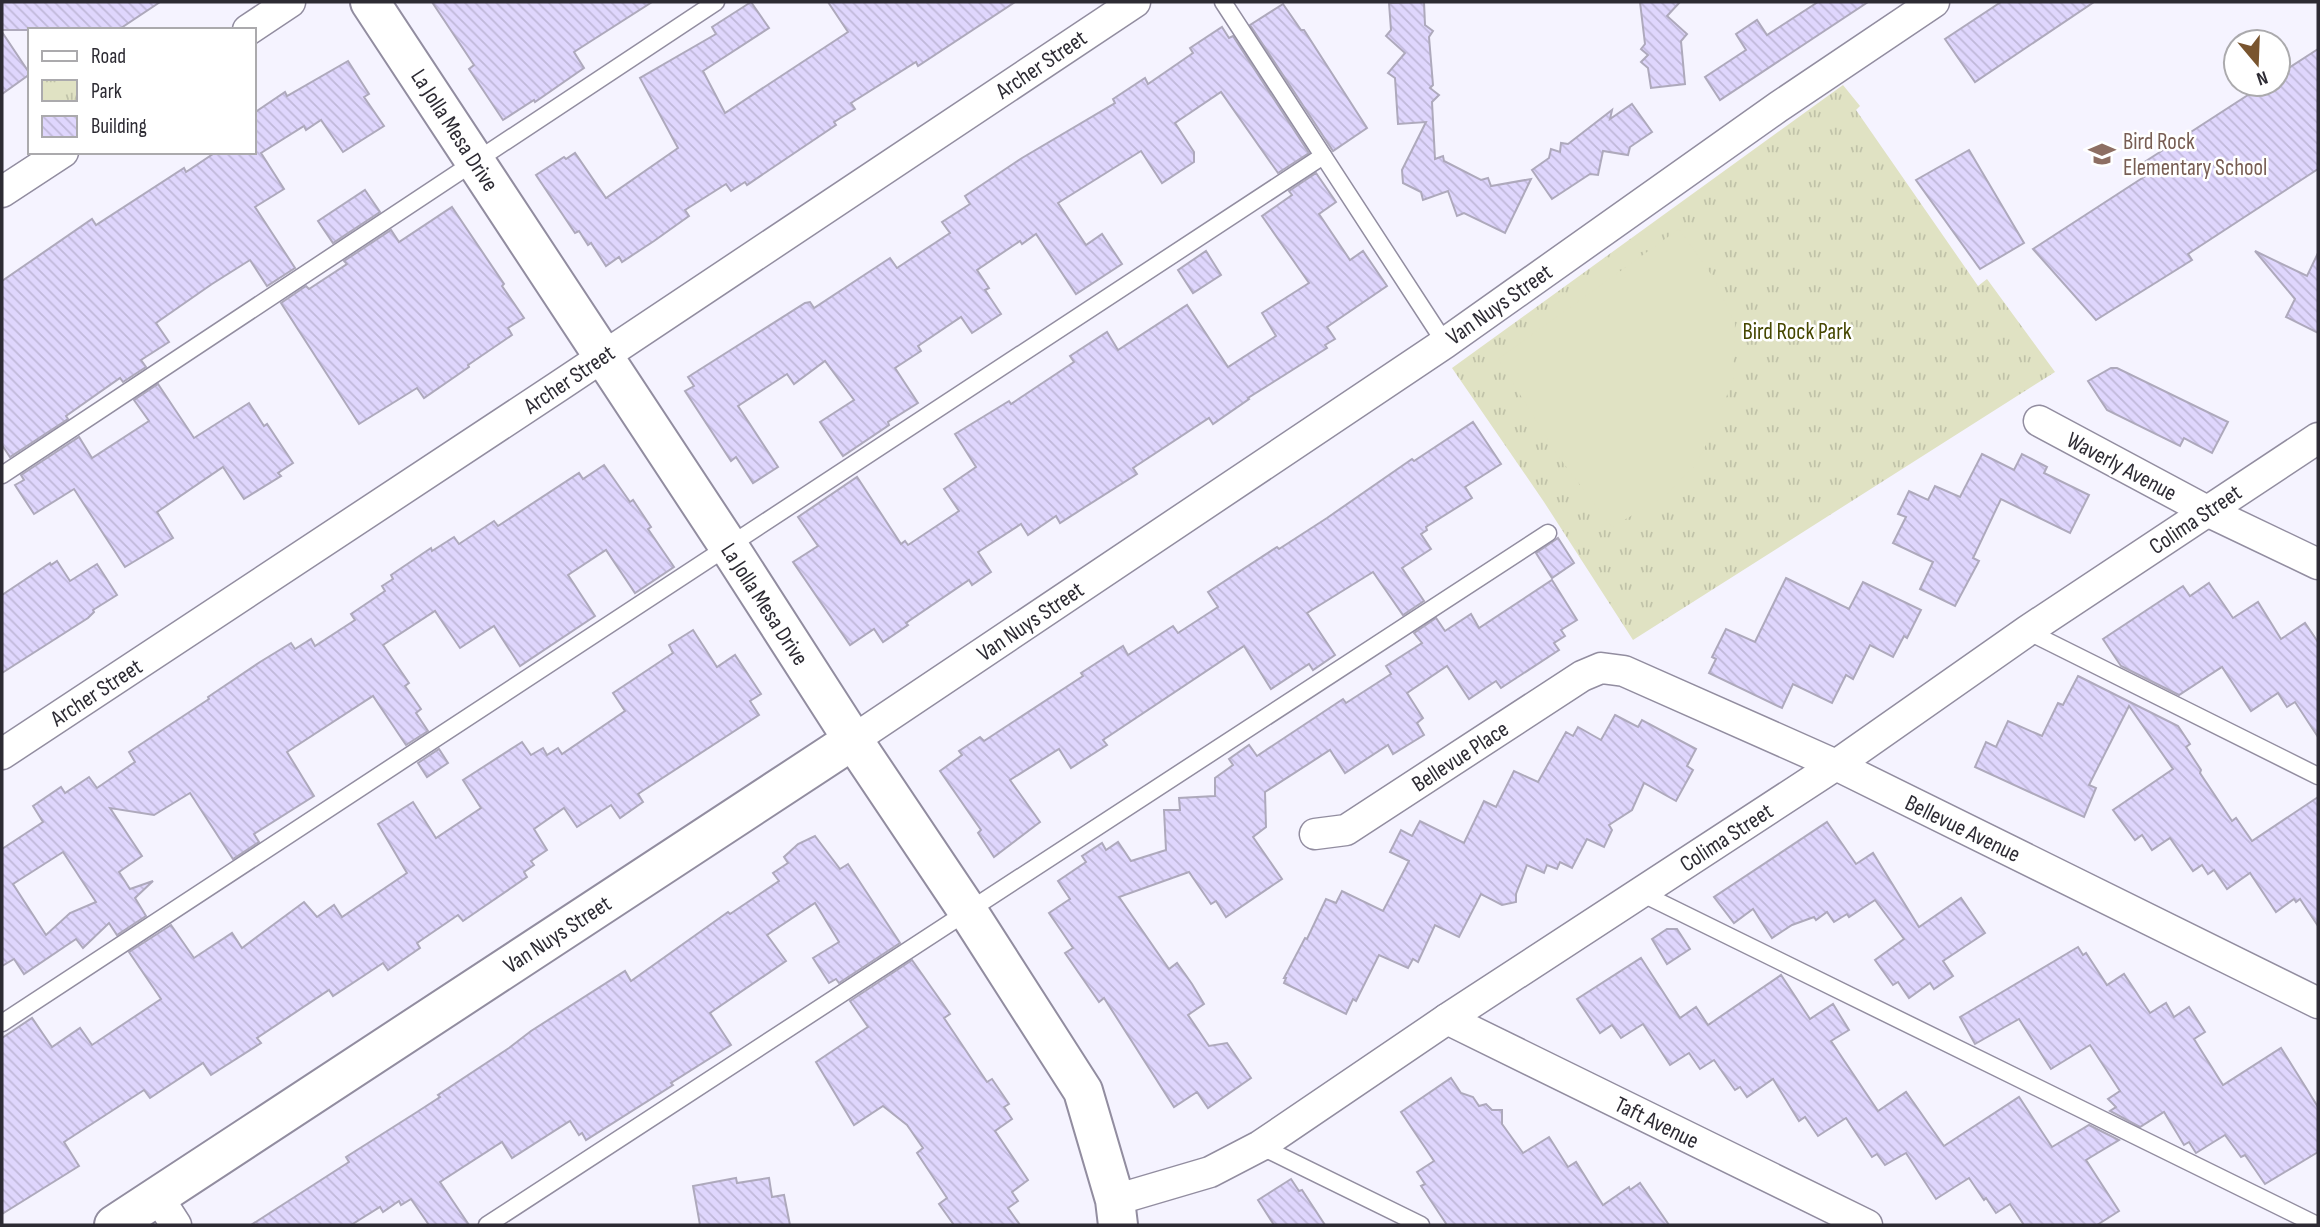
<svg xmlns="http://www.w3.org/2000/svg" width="2320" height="1227" font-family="'Sofia Sans Condensed',sans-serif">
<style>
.park{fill:url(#park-tufts)}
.pitch{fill:#e0e2c3}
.building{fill:url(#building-back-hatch);stroke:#aea9bc;stroke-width:2;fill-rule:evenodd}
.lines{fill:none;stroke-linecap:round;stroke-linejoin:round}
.service-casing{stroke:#928da0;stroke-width:19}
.minor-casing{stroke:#928da0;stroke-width:33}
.tertiary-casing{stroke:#928da0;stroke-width:42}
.service{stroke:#fff;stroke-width:16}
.minor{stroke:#fff;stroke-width:30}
.tertiary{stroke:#fff;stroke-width:38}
.labels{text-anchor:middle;stroke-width:5;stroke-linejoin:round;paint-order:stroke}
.street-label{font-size:23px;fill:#2d2b33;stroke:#fff}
.education-label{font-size:23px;fill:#785e54;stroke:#fff;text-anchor:start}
.park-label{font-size:23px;fill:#464700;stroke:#fff}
</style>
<defs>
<pattern id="park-tufts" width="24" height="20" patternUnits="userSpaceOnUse" patternTransform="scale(1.75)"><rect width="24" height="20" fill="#e0e2c3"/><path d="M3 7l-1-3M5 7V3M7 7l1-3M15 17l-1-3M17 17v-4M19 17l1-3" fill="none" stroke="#c0c2a8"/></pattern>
<pattern id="building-back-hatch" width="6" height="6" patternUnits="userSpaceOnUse" patternTransform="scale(1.75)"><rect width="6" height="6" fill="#dfd6fd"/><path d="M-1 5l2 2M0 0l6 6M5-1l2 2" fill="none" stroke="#c0b8d9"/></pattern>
</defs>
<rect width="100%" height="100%" fill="#f5f3ff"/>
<path class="park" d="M1843,85L1860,106L1856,110L1978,286L1987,279L2055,372L1633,640L1544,502L1452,368Z"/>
<path class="pitch" d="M1679,229L1713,277L1735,324L1733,379L1715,427L1695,466L1662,498L1612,527L1558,456L1498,359Z"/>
<g class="building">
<path d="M2,2H160L118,30H2Z"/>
<path d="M432,2H652L574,52L584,68L535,102L534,100L503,120L469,69L474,65Z"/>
<path d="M751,2L769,28L703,71L725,113L848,32L828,2H1015L918,66L916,62L851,103L855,109L834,122L836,125L747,185L745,182L731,191L726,184L685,210L689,216L654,241L622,262L619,257L606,266L591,243L588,245L579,231L575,233L536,175L564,157L566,159L575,153L606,198L678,148L640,78L716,34L712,27Z"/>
<path d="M1424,2L1425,25L1433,31L1429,37L1433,85L1430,88L1439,95L1432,102L1435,159L1443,156L1444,161L1481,180L1488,178L1491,186L1531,179L1505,233L1464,213L1457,216L1448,191L1423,200L1421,192L1403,183L1402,170L1426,122L1398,124L1395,78L1388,73L1405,53L1386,36L1391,30L1389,3Z"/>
<path d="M1640,2H1680L1667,16L1687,34L1681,41L1685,84L1651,88L1648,68L1641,62L1648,55L1641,49L1645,44Z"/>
<path d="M1818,2H1868L1720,100L1705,77L1746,50L1736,34L1757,20L1767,35Z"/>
<path d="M2001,2H2094L1975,82L1945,39Z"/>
<path d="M1283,4L1301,30H1304L1367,128L1333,151L1250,25Z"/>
<path d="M1222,27L1229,38L1233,36L1309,153L1278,173L1221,92L1175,123L1194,152V162L1162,183L1141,151L1058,203L1086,245L1102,234L1122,264L1076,294L1036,234L1022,244L1020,241L977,270L989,288L985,290L1001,314L972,333L961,317L918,346L921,351L895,368L918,403L888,422L889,425L843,456L820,422L854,400L825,361L794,384L787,374L738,406L778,467L753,483L736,457L731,461L685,391L694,386L688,377L805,303L810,302L814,308L890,258L897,268L950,233L942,222L970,204L965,196L1022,158L1115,103L1113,99L1145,78L1148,84L1193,53L1190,48Z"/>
<path d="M2,32L30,74L2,94Z"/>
<path d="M2318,49V169L2188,254L2192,260L2096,320L2033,249L2150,173L2143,163L2265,84H2278V75Z"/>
<path d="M348,61L369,94L364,97L384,126L343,152L321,120L306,130L304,126L261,153L284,189L255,207L295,268L267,286L250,260L212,284L156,323L169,342L141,360L146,367L123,382L120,378L66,416L68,419L10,457L2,445V281L92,219L96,225L184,168L186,172L216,152H254V113L285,92L287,96Z"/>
<path d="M1632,104L1652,132L1630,147L1628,155L1603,151L1598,175L1590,174L1552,199L1532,170L1549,158L1551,149L1560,152L1561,143L1568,144L1612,110L1610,119Z"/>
<path d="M1969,150L2024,243L1980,269L1916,180Z"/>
<path d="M1316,173L1336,202L1319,214L1350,260L1363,251L1387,286L1327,327L1335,339L1325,345L1327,348L1248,398L1249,399L1213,424L1209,418L1133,468L1137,474L1060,523L1056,516L1028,535L1021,524L978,552L991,572L972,585L969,580L906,623L908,625L883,642L874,629L850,645L793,562L818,546L798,517L857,477L901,544L905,541L908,545L959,511L944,489L976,467L955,434L1009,401L1011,404L1074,362L1070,356L1107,332L1118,350L1187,305L1228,367L1276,336L1262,313L1309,283L1262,216L1292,195L1289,191Z"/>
<path d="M365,190L380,212L333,243L318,221Z"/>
<path d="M452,207L504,284L502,286L524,318L508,328L512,335L468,365L469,367L424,398L417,388L359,424L281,303L306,286L309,289L347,264L344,261L391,230L399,242Z"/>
<path d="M1206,251L1221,275L1193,293L1178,270Z"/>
<path d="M2255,251L2307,276L2318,253V333L2286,317L2295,299Z"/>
<path d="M2111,368H2117L2228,422L2212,453L2184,438L2180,446L2107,410L2088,381Z"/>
<path d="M158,384L194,438L249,403L264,426L267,424L293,463L278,473L281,476L244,499L223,467L157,512L173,538L125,567L74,489L34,514L15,485L24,480L21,475L79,437L92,458L149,421L134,400Z"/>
<path d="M1473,422L1501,464L1465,487L1472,498L1426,527L1427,530L1421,534L1431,549L1402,568L1424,601L1403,615L1373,572L1307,613L1335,655L1313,670L1309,664L1271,689L1244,646L1103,740L1107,745L1071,768L1059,749L1010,780L1040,822L994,857L978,833L981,830L940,771L962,755L959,751L980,737L984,741L1083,676L1081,673L1123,646L1128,655L1173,626L1178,633L1218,607L1208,592L1277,547L1279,549L1327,518L1412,459L1414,461Z"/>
<path d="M1982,454L2014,470L2022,454L2047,467L2044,473L2089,495L2070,533L2001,499L1973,558L1979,561L1955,606L1920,589L1933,562L1893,543L1906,517L1898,514L1909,491L1928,500L1935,486L1960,497Z"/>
<path d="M604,465L630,502L633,500L651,527L648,529L674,567L635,593L606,550L568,575L595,616L520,666L494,626L460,648L435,611L383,645L409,683L405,686L421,709L416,713L428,731L406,745L373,696L287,752L314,796L254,834L259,842L233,859L190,793L154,815L110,808L142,856L119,872L130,889L153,881L135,898L146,916L117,935L109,923L83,948L76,939L24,974L14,959L2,966V849L43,822L33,806L61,787L65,793L89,777L97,788L135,762L129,752L209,699L208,697L260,662L291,643L295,649L311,639L315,646L355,620L351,614L385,591L382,586L393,579L391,575L431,548L432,551L454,537L459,544L494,521L498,526L579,473L583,479ZM63,852L96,902L70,913L46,935L13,884Z"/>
<path d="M1558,538L1574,563L1552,578L1536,553Z"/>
<path d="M57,561L70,581L97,564L117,595L93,610L94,612L88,618L2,673V595L50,563L51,565Z"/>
<path d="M1786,578L1849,609L1863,582L1921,610L1907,638L1904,636L1893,657L1870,645L1853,679L1846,675L1832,703L1793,684L1782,708L1709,673L1716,659L1712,657L1726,629L1755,642Z"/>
<path d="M1552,580L1577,620L1561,630L1565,636L1554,643L1559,650L1501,688L1496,681L1469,699L1447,666L1407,693L1423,718L1417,723L1424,735L1393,754L1388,745L1345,773L1330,750L1265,792L1266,827L1253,837L1282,879L1226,917L1216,901L1211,904L1189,872L1119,897L1169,969L1177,963L1192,984L1204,1004L1188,1015L1209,1046L1227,1043L1251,1078L1208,1108L1197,1092L1174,1107L1104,998L1099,1002L1065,953L1073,948L1049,913L1070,899L1058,881L1086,862L1082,856L1102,843L1106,850L1118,842L1131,861L1166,850L1164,810H1180L1179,798L1215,796V778L1233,765L1229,759L1249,745L1257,756L1343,699L1346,703L1391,674L1386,666L1422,643L1414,633L1436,618L1445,631L1471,614L1479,628Z"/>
<path d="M2209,583L2233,618L2258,602L2281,639L2305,623L2318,642V737L2295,702L2287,707L2278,693L2251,711L2222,667L2179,695L2121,666L2103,639L2183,586L2190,596Z"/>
<path d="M693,630L717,667L735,655L761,694L750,701L759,715L638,794L643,802L620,818L611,805L577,827L564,808L534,829L547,850L531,861L534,865L524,872L527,877L463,921L458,915L417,943L420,948L388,970L383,963L333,996L329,990L257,1038L261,1043L211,1075L203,1063L150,1098L144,1090L64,1142L79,1166L2,1214V1038L32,1018L52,1047L80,1028L92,1045L161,999L129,952L171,925L194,958L232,933L242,948L304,902L317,917L334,905L342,917L407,873L378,824L413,802L436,838L481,808L463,780L522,742L531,755L543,748L547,755L558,748L562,754L625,711L613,693L673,653L669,645Z"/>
<path d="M2078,676L2178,726L2190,744L2186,747L2201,770L2200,773L2232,821L2236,818L2252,841L2318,797V926L2300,899L2296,902L2294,899L2276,912L2250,873L2227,889L2214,870L2208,874L2202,865L2193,871L2170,838L2152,850L2142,835L2135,840L2113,810L2173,769L2129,706L2089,785L2096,788L2084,817L1975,767L1986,742L1996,747L2008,721L2042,736L2058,703L2063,705Z"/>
<path d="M1615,715L1638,727L1642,720L1696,749L1687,766L1693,770L1676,801L1644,783L1632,810L1609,825L1612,830L1604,847L1587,839L1572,868L1560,862L1557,869L1547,865L1544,873L1527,865L1516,894V902L1502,905L1481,894L1459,937L1435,925L1418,962L1413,959L1408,968L1379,955L1356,1001L1353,999L1346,1014L1284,983L1286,978H1284L1305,938L1307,939L1326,899L1336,903L1342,891L1383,911L1409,861L1390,852L1401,830L1412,836L1420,821L1464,843L1484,801L1496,807L1514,771L1538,782L1566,732L1573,736L1578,727L1601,740Z"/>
<path d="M439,749L448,763L427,777L418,763Z"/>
<path d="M1827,822L1856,864L1873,853L1919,927L1961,898L1985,933L1943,961L1953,976L1934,989L1930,983L1909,998L1898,982L1893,985L1875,960L1904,939L1875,900L1849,917L1847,914L1834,922L1827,912L1816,920L1814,917L1792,925L1772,938L1753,909L1734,923L1714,897Z"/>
<path d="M815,836L840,869L848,864L900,943L839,983L836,979L829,983L813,958L839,942L815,903L767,935L786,961L710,1013L731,1045L671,1083L673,1085L586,1140L582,1133L579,1135L570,1121L512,1158L502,1142L440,1182L469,1225H429L411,1199L401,1205L399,1201L383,1212L380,1207L351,1225H251L349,1162L346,1157L417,1112L440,1097L438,1095L509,1048L531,1031L625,971L631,981L728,912L730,914L779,881L773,873L788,863L784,857L798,844Z"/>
<path d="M1667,929H1677L1690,949L1667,964L1652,939Z"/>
<path d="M2078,947L2083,955L2086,953L2107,985L2124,974L2150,1013L2166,1003L2174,1017L2189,1007L2205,1032L2194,1039L2223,1085L2281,1048L2318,1107V1152L2265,1184L2245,1155L2241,1157L2225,1135L2196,1153L2189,1142L2184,1145L2164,1112L2140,1127L2110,1111L2116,1107L2108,1099L2120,1091L2090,1045L2051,1069L2019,1019L1975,1044L1960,1017Z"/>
<path d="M1641,958L1680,1018L1696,1007L1708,1025L1781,975L1810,1019L1833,1004L1849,1030L1831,1041L1878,1111L1906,1092L1944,1146L2019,1097L2052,1147L2089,1125L2119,1140L2086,1160L2119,1211L2097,1225H2024L2010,1204L1996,1213L1986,1198L1984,1200L1969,1178L1936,1199L1906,1153L1885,1165L1877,1154L1872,1157L1846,1118L1818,1136L1805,1117L1799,1121L1773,1079L1747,1097L1740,1087L1735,1090L1714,1060L1700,1069L1689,1053L1670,1065L1643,1024L1621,1038L1612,1025L1600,1033L1577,999Z"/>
<path d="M912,960L950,1014L944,1018L987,1082L992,1079L1009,1104L1004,1107L1012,1119L995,1131L1028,1180L1012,1192L1018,1201L1008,1208L1020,1225H954L939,1204L947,1198L917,1153L923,1148L907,1125L883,1106L854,1125L816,1062L868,1027L850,1001Z"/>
<path d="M1451,1078L1461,1093L1473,1097L1479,1106L1486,1104L1492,1110H1502V1124L1523,1153L1549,1137L1568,1167L1576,1162L1603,1205L1629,1187L1630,1190L1640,1183L1669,1225H1447L1421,1186L1425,1184L1417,1172L1434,1161L1401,1112Z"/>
<path d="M736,1178L737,1183L769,1178L772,1197L784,1195L790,1225H700L693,1186Z"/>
<path d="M1291,1179L1299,1191L1302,1190L1325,1225H1274L1258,1200Z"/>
</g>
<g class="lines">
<defs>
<g id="service">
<path d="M1223,2L1445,343"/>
<path d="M2,475L716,2"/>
<path d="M2027,631L2318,776"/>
<path d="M1641,893L2317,1225"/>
<path d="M2,1023L1323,156"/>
<path d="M1260,1146L1421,1225"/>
<path d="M487,1225L1548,533"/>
</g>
<g id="minor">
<path d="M248,30L290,2"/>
<path d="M2,192L63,152"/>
<path d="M2039,421L2207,511L2318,564"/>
<path d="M853,740L1445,343L1778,107L1934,2"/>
<path d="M2,754L559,386L1135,2"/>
<path d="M1315,834L1346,830L1582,676L1601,668L1624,671L1836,765L2318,1003"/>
<path d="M1447,1019L1867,1225"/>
<path d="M158,1197L176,1225"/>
<path d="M1115,1200L1210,1172L1260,1146L1447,1019L1836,765L2027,631L2318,438"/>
</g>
<g id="tertiary">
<path d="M370,2L729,547L853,740L969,913L1083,1091L1115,1200L1118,1225"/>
<path d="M114,1225L853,740"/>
</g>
</defs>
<use href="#service" class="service-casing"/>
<use href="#minor" class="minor-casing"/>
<use href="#tertiary" class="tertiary-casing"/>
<use href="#service" class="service"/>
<use href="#minor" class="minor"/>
<use href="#tertiary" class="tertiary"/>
</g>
<defs>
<symbol id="school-bare" viewBox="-9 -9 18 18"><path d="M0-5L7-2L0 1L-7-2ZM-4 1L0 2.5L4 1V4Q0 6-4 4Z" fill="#8d6e63" stroke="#fff" stroke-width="2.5" paint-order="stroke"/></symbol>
</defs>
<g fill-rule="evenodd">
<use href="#school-bare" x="2083" y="135" width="38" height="38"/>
</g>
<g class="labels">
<g class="street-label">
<text transform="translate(1041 64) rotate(-34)" y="8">Archer Street</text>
<text transform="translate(455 130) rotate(57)" y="8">La Jolla Mesa Drive</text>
<text transform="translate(1499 304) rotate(-35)" y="8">Van Nuys Street</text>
<text transform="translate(569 379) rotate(-34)" y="8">Archer Street</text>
<text transform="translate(2122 466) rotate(28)" y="8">Waverly Avenue</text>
<text transform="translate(2195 519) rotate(-34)" y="8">Colima Street</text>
<text transform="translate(765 604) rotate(57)" y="8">La Jolla Mesa Drive</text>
<text transform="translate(1030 621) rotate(-34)" y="8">Van Nuys Street</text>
<text transform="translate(96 692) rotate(-33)" y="8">Archer Street</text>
<text transform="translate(1460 756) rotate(-33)" y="8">Bellevue Place</text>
<text transform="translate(1963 828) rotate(26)" y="8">Bellevue Avenue</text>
<text transform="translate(1726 837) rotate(-33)" y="8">Colima Street</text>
<text transform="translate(557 934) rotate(-33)" y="8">Van Nuys Street</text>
<text transform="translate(1657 1122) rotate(26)" y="8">Taft Avenue</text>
</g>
<g class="education-label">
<text x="2123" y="149">Bird Rock<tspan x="2123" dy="26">Elementary School</tspan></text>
</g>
<g class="park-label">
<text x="1797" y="339">Bird Rock Park</text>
</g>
</g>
<rect width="2320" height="1227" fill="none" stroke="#2d2b33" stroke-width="7"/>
<rect x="28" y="28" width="228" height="126" fill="#ffffff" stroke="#abaaad" stroke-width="2"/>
<rect x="42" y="51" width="35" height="10" fill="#ffffff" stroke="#abaaad" stroke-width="2"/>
<text x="91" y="63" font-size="21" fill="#2d2b33">Road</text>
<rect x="42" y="80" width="35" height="21" fill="url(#park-tufts)" stroke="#abaaad" stroke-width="2"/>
<text x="91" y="98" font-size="21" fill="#2d2b33">Park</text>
<rect x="42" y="116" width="35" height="21" fill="url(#building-back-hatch)" stroke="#abaaad" stroke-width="2"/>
<text x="91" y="133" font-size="21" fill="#2d2b33">Building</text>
<g transform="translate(2257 63) rotate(161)"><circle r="33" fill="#ffffff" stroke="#abaaad" stroke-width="2"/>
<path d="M0-5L12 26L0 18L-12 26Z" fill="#79552f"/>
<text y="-10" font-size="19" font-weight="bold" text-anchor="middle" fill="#2d2b33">N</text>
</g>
</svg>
